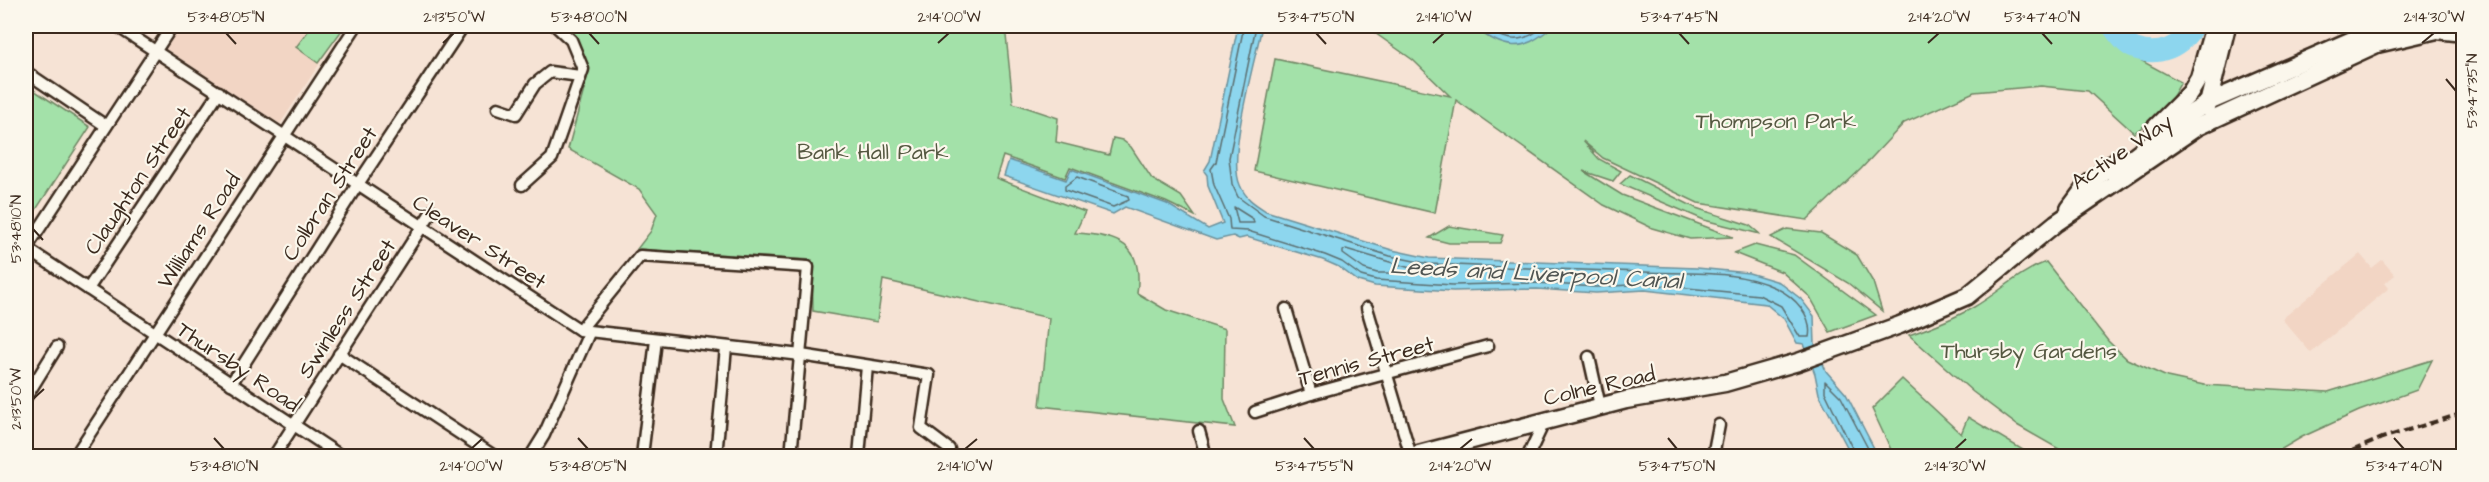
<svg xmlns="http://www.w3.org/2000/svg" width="2489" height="482" font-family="'Architects Daughter',sans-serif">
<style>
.built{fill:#f2d5c4}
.green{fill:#a3e1a9;stroke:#6f8664;stroke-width:1.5}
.water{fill:#8dd6ee;stroke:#6c919b;stroke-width:1.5}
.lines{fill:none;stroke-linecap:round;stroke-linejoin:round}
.shore{stroke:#5c6f71;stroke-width:1.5}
.river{stroke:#8dd6ee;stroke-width:21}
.street-casing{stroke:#3b2a1e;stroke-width:15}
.primary-casing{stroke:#3b2a1e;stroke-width:21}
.street{stroke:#fbf7ec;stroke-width:10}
.primary{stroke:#fbf7ec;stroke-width:16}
.rail{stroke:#3b2a1e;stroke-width:4;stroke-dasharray:9 4.5;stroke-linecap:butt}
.ticks{fill:none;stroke:#3b2a1e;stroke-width:2}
.labels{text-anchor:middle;stroke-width:4.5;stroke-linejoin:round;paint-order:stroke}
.park-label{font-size:22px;fill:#555841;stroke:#fbf7ec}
.street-label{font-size:22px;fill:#3b2a1e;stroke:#fbf7ec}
.water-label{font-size:24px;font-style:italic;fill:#505552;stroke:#fbf7ec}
.neatline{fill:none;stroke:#3b2a1e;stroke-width:2}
.ticks-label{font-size:15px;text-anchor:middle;fill:#3b2a1e}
</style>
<rect width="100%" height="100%" fill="#f6e3d5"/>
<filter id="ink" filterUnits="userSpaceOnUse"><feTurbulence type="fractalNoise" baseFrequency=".0167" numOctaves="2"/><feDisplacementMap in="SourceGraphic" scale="12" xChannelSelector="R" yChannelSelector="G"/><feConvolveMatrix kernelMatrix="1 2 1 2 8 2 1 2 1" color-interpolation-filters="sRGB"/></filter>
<g filter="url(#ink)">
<g class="built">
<path d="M177,26H344L280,124L163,47Z"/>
<path d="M2360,254L2372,268L2382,260L2395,275L2385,283L2389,288L2311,353L2282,319Z"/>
</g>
<g class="green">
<path d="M312,26H345L318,63L296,47Z"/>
<path d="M568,26H1005L1013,103L1058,118L1056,142L1109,155L1113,138L1122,140L1131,147L1152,179L1181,196L1195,216L1166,202L1070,167L1065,178L1003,156L996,178L1085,212L1075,233C1118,235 1144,244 1137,293L1166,310L1225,329L1224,399L1235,427L1040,406L1049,318L883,280L877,322L813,311L812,260L637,249L651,231L657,214L639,189L568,149L589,71L577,38Z"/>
<path d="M1365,26H1471L1490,38L1494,26H2106L2127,53L2181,82L2165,110L2134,133L2088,91L2041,86L1974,92L1904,123L1861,169L1807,220L1698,203L1603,158L1583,141L1599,159L1621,171L1613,181L1583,171L1622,195L1733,237L1690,239L1652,228L1604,205L1456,100L1435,213L1254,171L1275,59L1450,96L1413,60Z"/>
<path d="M26,85L90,127L26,225Z"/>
<path d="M1630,175L1696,208L1749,225L1760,234L1704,220L1620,184Z"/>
<path d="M1449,226L1503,235L1500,243H1449L1429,238Z"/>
<path d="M1787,229L1821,233L1857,255L1873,282L1882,311L1848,283L1771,237Z"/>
<path d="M1755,245L1794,255L1876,315L1830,332L1810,297L1782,272L1734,253Z"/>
<path d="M2046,262L2108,341L2127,359L2167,377L2204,385L2328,392L2432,360L2417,390L2359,411L2302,437L2270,456H2071L2017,425L1973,392L1909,335C1932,327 1953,319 1974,307C2000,292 2017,273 2046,262Z"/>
<path d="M1902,379L1961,434L1968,417L2033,456H1894L1872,409Z"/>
</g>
<g class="water">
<path d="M1238,26H1262C1255,61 1227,156 1240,185C1245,198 1255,204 1266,211L1392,250L1429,258L1697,268L1749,273L1779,282L1801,299L1814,316L1815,344L1826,371L1846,394L1878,456H1852L1819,394L1815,374L1804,344L1797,343L1784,319L1766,304L1645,290L1596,293L1537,289L1453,291L1375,286L1358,281L1339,267L1323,260L1247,237L1239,239L1233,236L1216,240L1125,207L1113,214L1004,176L1009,160L1066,180L1071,169L1167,204L1208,229L1223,223L1208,186L1207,175L1204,171L1210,161Z"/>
<path d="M1471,26H1553C1520,55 1506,49 1471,26Z"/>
</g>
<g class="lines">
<g class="shore">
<path d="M1244,26L1216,162L1211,169L1214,185L1229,219L1230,230L1248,231L1325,255L1342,262L1361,276L1376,280L1453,285L1537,283L1596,287L1646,284L1759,295L1781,306L1800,337H1809C1813,316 1795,297 1776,288C1737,269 1687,274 1644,272C1572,270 1501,267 1429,264L1390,256L1264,216L1238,197L1232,184L1229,158L1256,26"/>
<path d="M1482,26C1506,41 1521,46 1544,26"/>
<path d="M1077,177L1128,196L1129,200L1113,207L1065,190V186Z"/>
<path d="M1234,207L1253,219L1254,223H1238Z"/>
<path d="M1346,249L1417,270L1419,273H1377L1364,269L1343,254V251Z"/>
<path d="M1856,456L1825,392V381L1841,397L1872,456"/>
</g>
<path class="river" d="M2112,26C2118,34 2126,46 2136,49C2159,57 2182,47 2193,26"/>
<defs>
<g id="street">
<path d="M117,26L580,330L801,355L929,375L921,428L949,449"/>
<path d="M26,72L106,126"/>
<path d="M498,108L516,114L535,84L550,72L580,76"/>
<path d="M522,185L552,158L583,69L571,40L556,26"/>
<path d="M26,248L341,456"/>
<path d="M26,249L172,26"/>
<path d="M88,289L219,92"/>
<path d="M1367,308L1411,456"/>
<path d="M1286,309L1311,394"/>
<path d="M580,330L640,256L808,267L791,456"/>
<path d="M339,354L494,456"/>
<path d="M1589,357L1600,406"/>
<path d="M231,384L358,184L463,26"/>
<path d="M26,397L57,347"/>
<path d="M1255,412L1311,394L1488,346"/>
<path d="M1199,431L1206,456"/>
<path d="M75,456L356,26"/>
<path d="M274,456L432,211"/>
<path d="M531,456L544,435L589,333"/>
<path d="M642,456L656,340"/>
<path d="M716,456L726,347"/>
<path d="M859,456L867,366"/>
<path d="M1528,456L1545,420"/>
<path d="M1713,456L1719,425"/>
</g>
<g id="primary">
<path d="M2207,108L2227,26"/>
<path d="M2154,129L2190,93L2199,78L2214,26"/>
<path d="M2113,172L2179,121L2209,102L2368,33L2395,26"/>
<path d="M2069,209L2086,186L2118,159"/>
<path d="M1411,456L1626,400L1725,383L1798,362L1900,325L1967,296L2056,223L2197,127L2377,44L2437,30L2464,33"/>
</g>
</defs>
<use href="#street" class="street-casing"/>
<use href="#primary" class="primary-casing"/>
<use href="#street" class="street"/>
<use href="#primary" class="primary"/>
<path class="rail" d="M2340,456L2382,438L2464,413"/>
</g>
</g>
<path class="ticks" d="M226,33L236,44M589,33L599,44M1316,33L1326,44M1679,33L1689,44M2042,33L2052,44M443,43L454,33M938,43L949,33M1433,43L1444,33M1928,43L1939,33M2422,43L2434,33M2446,79L2456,91M33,229L43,240M33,399L44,389M214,438L224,449M578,438L588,449M1304,438L1314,449M1668,438L1677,449M2394,438L2404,449M471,449L482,439M965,449L977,439M1460,449L1472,439M1955,449L1966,439"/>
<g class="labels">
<g class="park-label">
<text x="1776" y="128">Thompson Park</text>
<text x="873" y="159">Bank Hall Park</text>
<text x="2029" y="358">Thursby Gardens</text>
</g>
<g class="street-label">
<text transform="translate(2121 151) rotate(-34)" y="8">Active Way</text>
<text transform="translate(137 180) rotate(-56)" y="8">Claughton Street</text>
<text transform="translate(329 193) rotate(-57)" y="8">Colbran Street</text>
<text transform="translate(198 230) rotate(-57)" y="8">Williams Road</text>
<text transform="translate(480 241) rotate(33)" y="8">Cleaver Street</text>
<text transform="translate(346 308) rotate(-57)" y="8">Swinless Street</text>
<text transform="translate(1366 360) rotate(-15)" y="8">Tennis Street</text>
<text transform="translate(239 366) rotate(34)" y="8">Thursby Road</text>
<text transform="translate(1599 385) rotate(-13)" y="8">Colne Road</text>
</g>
<g class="water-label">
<text transform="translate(1536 273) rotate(3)" y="8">Leeds and Liverpool Canal</text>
</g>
</g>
<rect width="2489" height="482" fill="none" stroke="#fbf7ec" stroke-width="66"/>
<rect x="33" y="33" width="2423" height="416" class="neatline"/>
<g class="ticks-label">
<text x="226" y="22">53°48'05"N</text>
<text x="454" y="22">2°13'50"W</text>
<text x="589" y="22">53°48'00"N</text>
<text x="949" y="22">2°14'00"W</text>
<text x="1316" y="22">53°47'50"N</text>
<text x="1444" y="22">2°14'10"W</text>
<text x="1679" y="22">53°47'45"N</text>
<text x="1939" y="22">2°14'20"W</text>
<text x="2042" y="22">53°47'40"N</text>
<text x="2434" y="22">2°14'30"W</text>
<text transform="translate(2472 91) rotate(-90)" y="5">53°47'35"N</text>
<text transform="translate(16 229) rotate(-90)" y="5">53°48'10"N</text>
<text transform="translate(16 399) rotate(-90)" y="5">2°13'50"W</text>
<text x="224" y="471">53°48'10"N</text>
<text x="471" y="471">2°14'00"W</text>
<text x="588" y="471">53°48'05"N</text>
<text x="965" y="471">2°14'10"W</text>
<text x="1314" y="471">53°47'55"N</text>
<text x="1460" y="471">2°14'20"W</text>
<text x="1677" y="471">53°47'50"N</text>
<text x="1955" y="471">2°14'30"W</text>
<text x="2404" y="471">53°47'40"N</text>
</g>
</svg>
